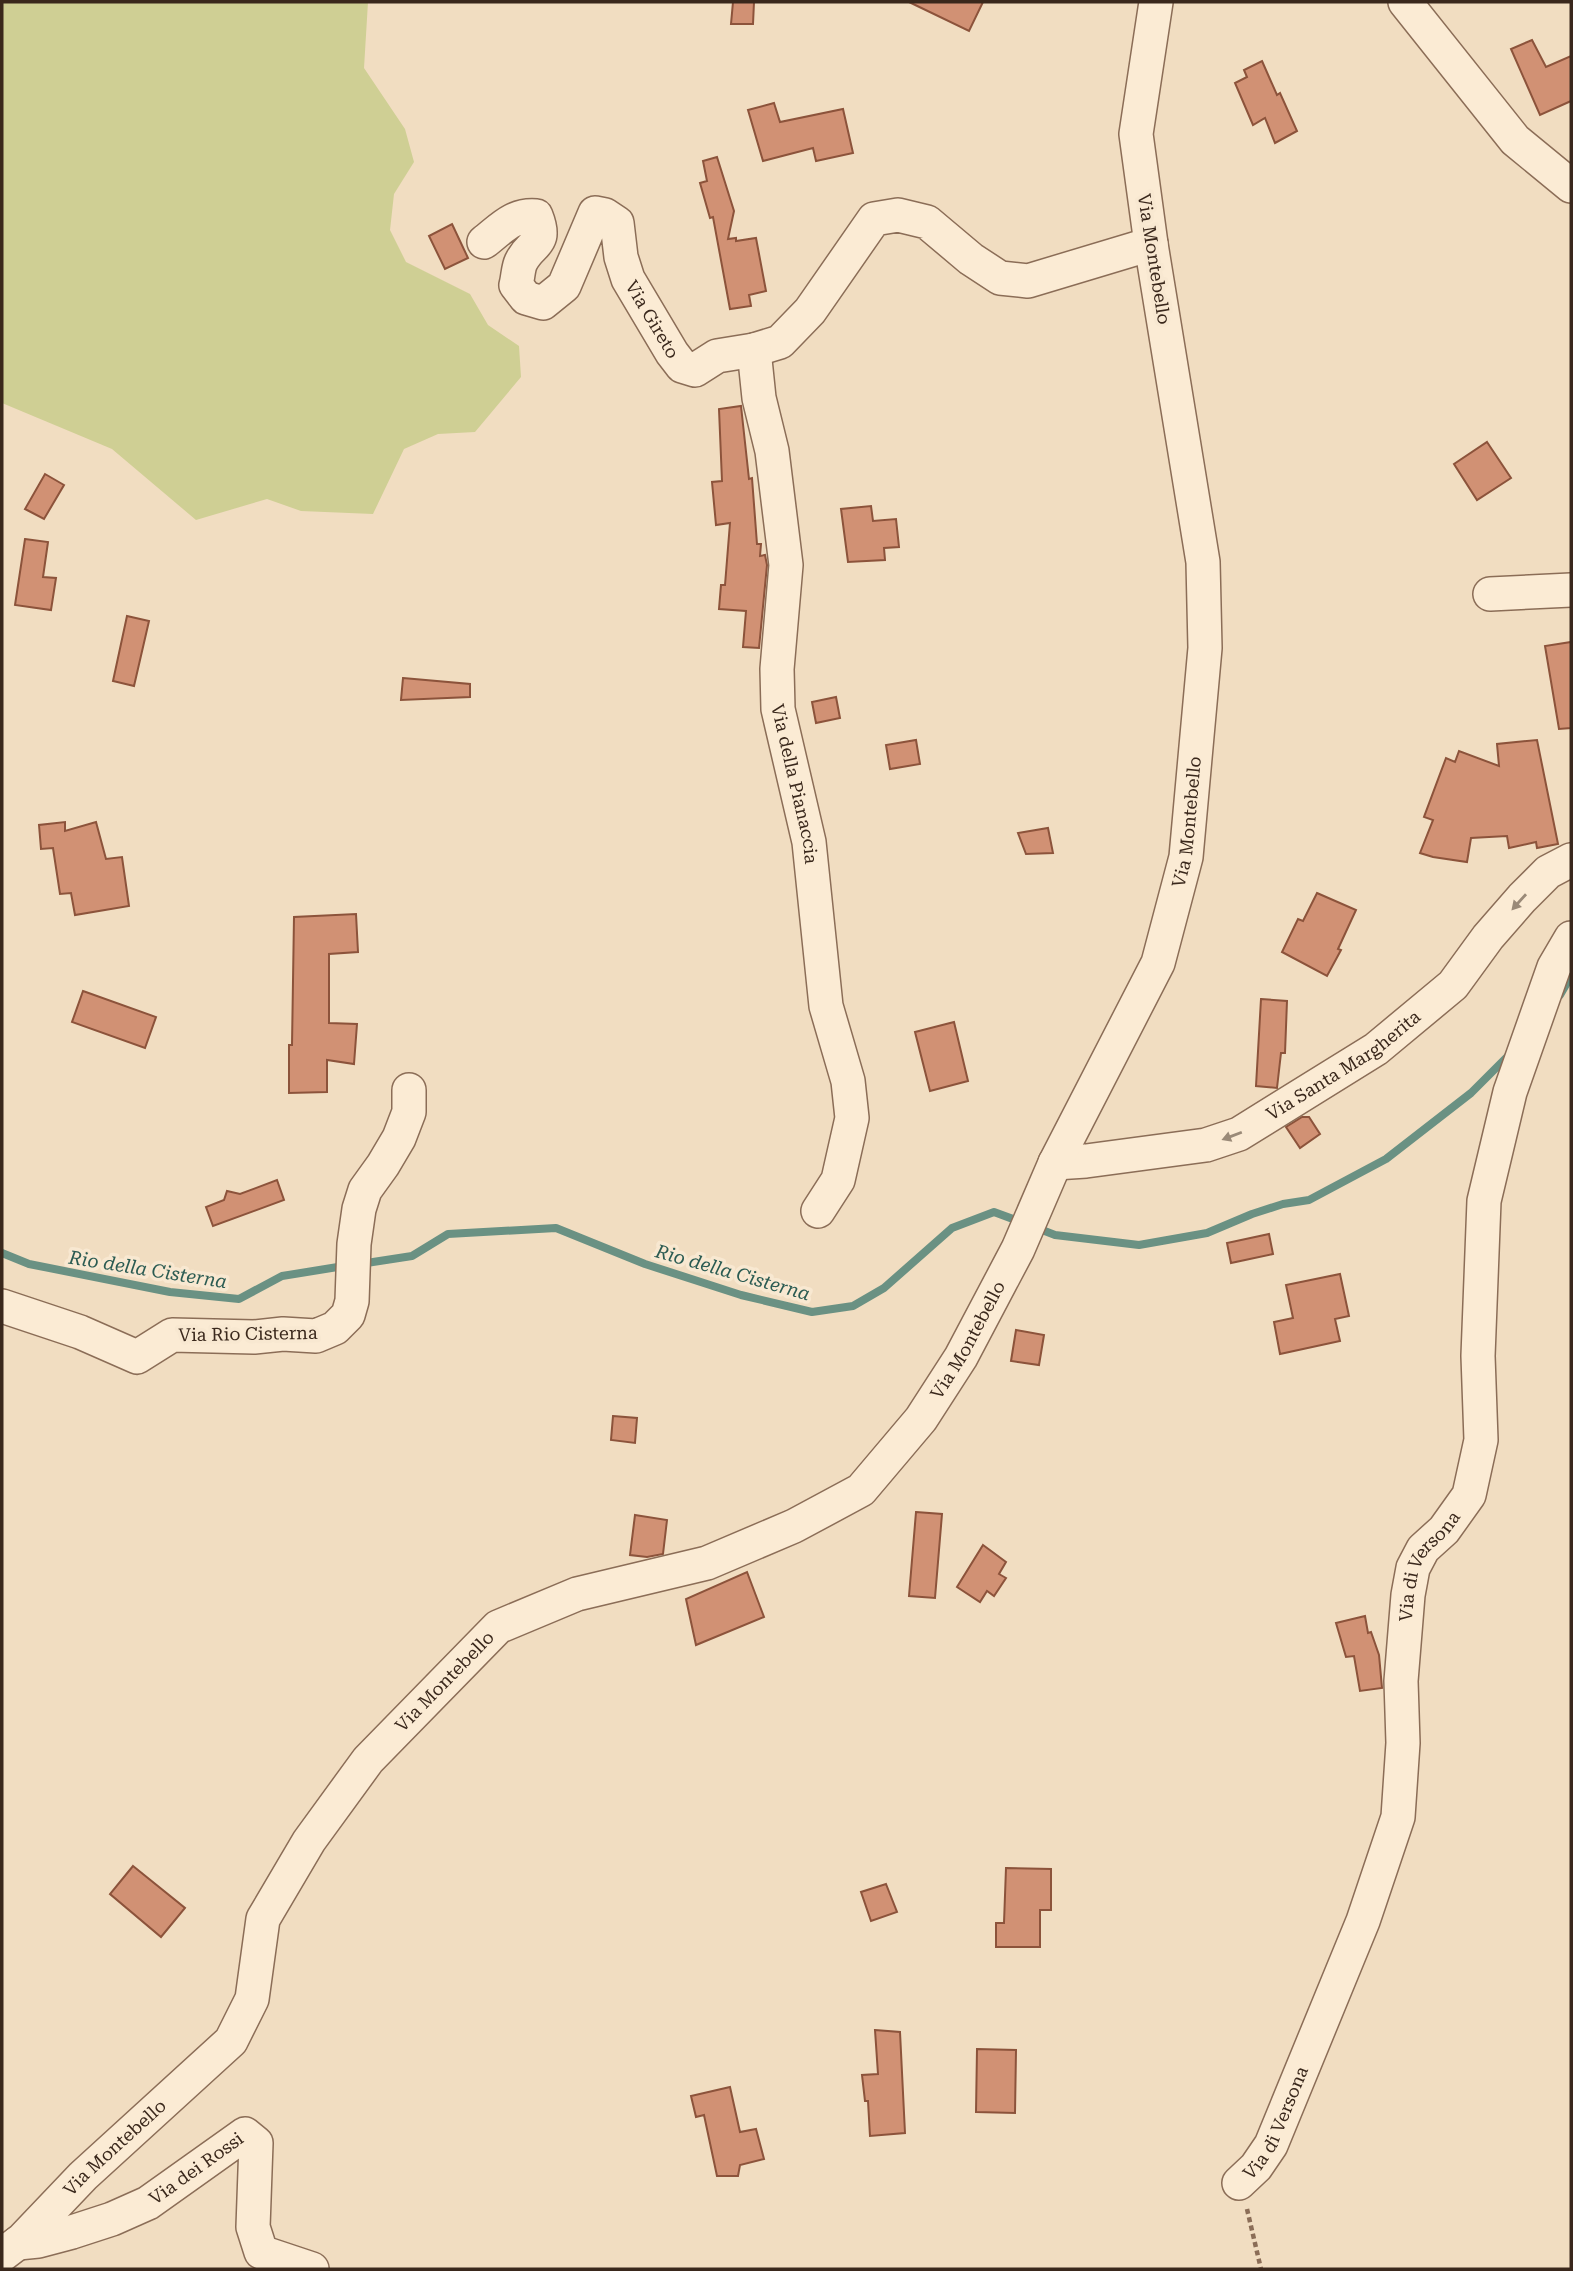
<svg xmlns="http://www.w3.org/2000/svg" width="1573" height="2271" font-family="'Roboto Serif',serif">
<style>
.green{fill:#cfcf94}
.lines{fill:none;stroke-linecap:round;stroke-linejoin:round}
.stream{stroke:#6a9183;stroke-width:8}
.building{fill:#d19174;stroke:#8c533b;stroke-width:2}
.minor-casing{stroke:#8b6d57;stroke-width:36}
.path{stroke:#8b6d57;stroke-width:4.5;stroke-dasharray:5 3.5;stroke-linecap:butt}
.minor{stroke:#fbebd4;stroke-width:33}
.oneway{fill:#9a8a78}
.labels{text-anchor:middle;stroke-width:7;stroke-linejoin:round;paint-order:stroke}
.street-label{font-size:18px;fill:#3a281c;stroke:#f8e8d1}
.water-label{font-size:19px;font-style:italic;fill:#2b5b52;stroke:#f8e8d1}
</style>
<rect width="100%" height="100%" fill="#f1ddc1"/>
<path class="green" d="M2,2H368L364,68L405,129L414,162L394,194L390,230L406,262L470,294L488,325L519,346L521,377L475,432L438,434L404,449L373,514L301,511L267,499L196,520L112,449L2,403Z"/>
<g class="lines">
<g class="stream">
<path d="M1560,995L1571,976"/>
<path d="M1037,1228L1055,1235L1139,1245L1207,1233L1252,1214L1283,1204L1309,1200L1386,1159L1471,1093L1509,1055"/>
<path d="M2,1253L29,1264L170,1292L239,1299L282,1276L344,1266"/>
<path d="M360,1264L412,1256L448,1234L556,1228L645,1264L741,1295L812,1312L853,1306L884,1288L952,1228L994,1212L1021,1222"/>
</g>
</g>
<g class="building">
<path d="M733,2H754L753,24H731Z"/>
<path d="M909,2H983L969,31Z"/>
<path d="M1532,40L1546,67L1571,56V101L1540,115L1511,49Z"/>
<path d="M1262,61L1277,95L1280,93L1297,131L1275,143L1265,118L1253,125L1235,83L1247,77L1244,70Z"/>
<path d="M774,103L780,122L843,109L853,153L816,161L813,148L763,161L748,110Z"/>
<path d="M717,157L734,211L728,239L736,238V241L756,238L766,291L749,295L751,306L730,309L713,217L710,218L700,183L707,181L703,161Z"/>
<path d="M452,224L468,258L445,269L429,236Z"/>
<path d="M741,406L749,479L752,478L757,544H761L760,556L765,555L767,565L759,648L743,647L746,611L719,609L721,585H725L730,523L716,525L712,482L722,481L719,409Z"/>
<path d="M1487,442L1511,478L1477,500L1454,464Z"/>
<path d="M45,474L64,485L44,519L25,509Z"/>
<path d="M871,506L873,521L896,519L899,547L884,548L885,560L848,562L841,509Z"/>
<path d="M25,539L48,542L43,577L56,578L51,610L15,605Z"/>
<path d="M127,616L149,621L134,686L113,681Z"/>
<path d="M1571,642V728L1559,729L1545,646Z"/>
<path d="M403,678L470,684V697L401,700Z"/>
<path d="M836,697L840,718L816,723L812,702Z"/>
<path d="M916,740L920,764L890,769L886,745Z"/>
<path d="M1537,740L1558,844L1537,848L1536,842L1509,848L1507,836L1471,838L1467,862L1433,857L1420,853L1433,820L1424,817L1446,758L1455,762L1459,751L1499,766L1497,744Z"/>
<path d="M65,822V831L96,822L106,859L122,857L129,906L75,915L71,893L60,894L53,848L41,849L39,825Z"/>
<path d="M1048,828L1053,853L1026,854L1018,833Z"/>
<path d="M1317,893L1356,910L1338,949L1341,950L1327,976L1282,952L1298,919L1303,921Z"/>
<path d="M356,914L358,952L329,954V1023L357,1024L354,1064L327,1060V1092L289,1093V1045H292L294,917Z"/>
<path d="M83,991L156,1017L145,1048L72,1022Z"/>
<path d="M1261,999L1287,1001L1285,1053H1281L1277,1088L1256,1086Z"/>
<path d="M954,1022L968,1081L930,1091L915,1032Z"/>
<path d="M1302,1117H1309L1320,1134L1300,1148L1286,1127Z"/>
<path d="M277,1180L284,1200L213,1226L206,1207L224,1200L227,1191L240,1194Z"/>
<path d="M1269,1234L1273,1254L1231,1263L1227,1243Z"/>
<path d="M1340,1274L1349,1316L1335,1319L1340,1341L1280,1354L1274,1322L1293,1318L1286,1285Z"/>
<path d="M1016,1330L1044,1335L1039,1365L1011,1361Z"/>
<path d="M613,1416L637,1418L635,1443L611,1440Z"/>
<path d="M916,1512L942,1514L935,1598L909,1596Z"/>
<path d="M635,1515L667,1520L663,1554L647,1557L630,1555Z"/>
<path d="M983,1545L1006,1562L999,1574L1006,1578L994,1596L987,1591L980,1602L957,1587Z"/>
<path d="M747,1572L764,1617L696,1645L686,1599Z"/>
<path d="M1365,1616L1368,1633L1371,1632L1379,1655L1382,1688L1360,1691L1354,1656L1346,1657L1336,1623Z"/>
<path d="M133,1866L185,1908L161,1937L110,1894Z"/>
<path d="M1006,1868L1051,1869V1910H1040V1947H996V1923H1004Z"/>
<path d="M886,1884L897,1912L871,1921L861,1892Z"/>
<path d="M875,2030L900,2032L905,2133L870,2136L868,2101H865L862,2075L878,2074Z"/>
<path d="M977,2049L1016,2050L1015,2113L976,2112Z"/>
<path d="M730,2087L740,2132L756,2129L764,2159L740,2165L738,2176H717L704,2115L696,2117L691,2096Z"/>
</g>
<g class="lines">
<defs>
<g id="minor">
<path d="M1405,2L1515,140L1571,186"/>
<path id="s1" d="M484,242C501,229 513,214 536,216C548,246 531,241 521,262C518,268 518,278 516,285L526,298L543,303L564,286L595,213L605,215L617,223L621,257L628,279L672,353L682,366L695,370L717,356L754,350L780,342L810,311L874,219L898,215L927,222L971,259L1000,278L1028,281L1151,244"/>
<path id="s2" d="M754,350L759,398L772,451L786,565L777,669L778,709L809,842L826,1006L848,1081L852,1118L838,1180L818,1211"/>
<path d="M1490,594L1571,590"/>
<path id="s3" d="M1055,1163L1086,1161L1206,1145L1239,1134L1376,1049L1453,985L1488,937L1522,898L1548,872L1571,860"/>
<path d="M2,1306L80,1332L137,1357L172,1335L254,1337L283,1334L316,1336L335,1328L348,1315L352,1301L354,1244L359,1209L365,1190L383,1165L399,1138L409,1112V1090"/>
<path id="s4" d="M1239,2183L1256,2167L1271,2145L1363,1921L1398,1817L1403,1743L1401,1681L1408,1595L1413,1568L1423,1549L1444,1530L1469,1495L1481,1440L1478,1356L1484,1201L1510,1092L1554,967L1571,938"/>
<path id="s5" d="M18,2243L38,2241L72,2232L112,2219L148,2203L245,2134L256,2143L253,2227L261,2252L312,2269"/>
<path id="s6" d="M2,2255L23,2239L83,2176L231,2041L252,1999L263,1919L309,1841L368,1760L498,1627L577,1594L707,1563L794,1526L861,1490L921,1419L961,1357L1018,1249L1055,1163L1158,963L1186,857L1205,648L1203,562L1151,244L1136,134L1156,2"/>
</g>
</defs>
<use href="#minor" class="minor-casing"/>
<path class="path" d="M1247,2209L1261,2269"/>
<use href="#minor" class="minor"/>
</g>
<defs><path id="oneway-solid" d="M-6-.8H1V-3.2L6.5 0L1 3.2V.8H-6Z" transform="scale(1.75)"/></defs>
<g class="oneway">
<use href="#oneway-solid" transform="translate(1519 902) rotate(132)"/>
<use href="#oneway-solid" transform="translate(1232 1136) rotate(159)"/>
</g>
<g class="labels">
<g class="street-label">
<text transform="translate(1154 259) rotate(81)" y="6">Via Montebello</text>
<text dy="6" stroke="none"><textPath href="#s1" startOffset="406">Via Gireto</textPath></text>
<text dy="6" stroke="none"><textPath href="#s2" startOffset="439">Via della Pianaccia</textPath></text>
<text dy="6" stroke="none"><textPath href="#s6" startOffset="1960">Via Montebello</textPath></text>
<text dy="6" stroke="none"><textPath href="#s3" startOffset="312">Via Santa Margherita</textPath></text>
<text transform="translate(248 1334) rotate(-1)" y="6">Via Rio Cisterna</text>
<text dy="6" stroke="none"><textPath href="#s6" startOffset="1393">Via Montebello</textPath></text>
<text dy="6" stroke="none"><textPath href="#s4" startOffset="660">Via di Versona</textPath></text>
<text dy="6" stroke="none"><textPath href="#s6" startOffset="742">Via Montebello</textPath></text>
<text dy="6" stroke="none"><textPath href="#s4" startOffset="72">Via di Versona</textPath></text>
<text dy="6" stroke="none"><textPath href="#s6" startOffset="156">Via Montebello</textPath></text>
<text dy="6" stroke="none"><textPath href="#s5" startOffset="196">Via dei Rossi</textPath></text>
</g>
<g class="water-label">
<text transform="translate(148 1269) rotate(9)" y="7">Rio della Cisterna</text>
<text transform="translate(733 1272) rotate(16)" y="7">Rio della Cisterna</text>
</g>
</g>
<rect width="1573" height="2271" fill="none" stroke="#3a281c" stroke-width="7"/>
</svg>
